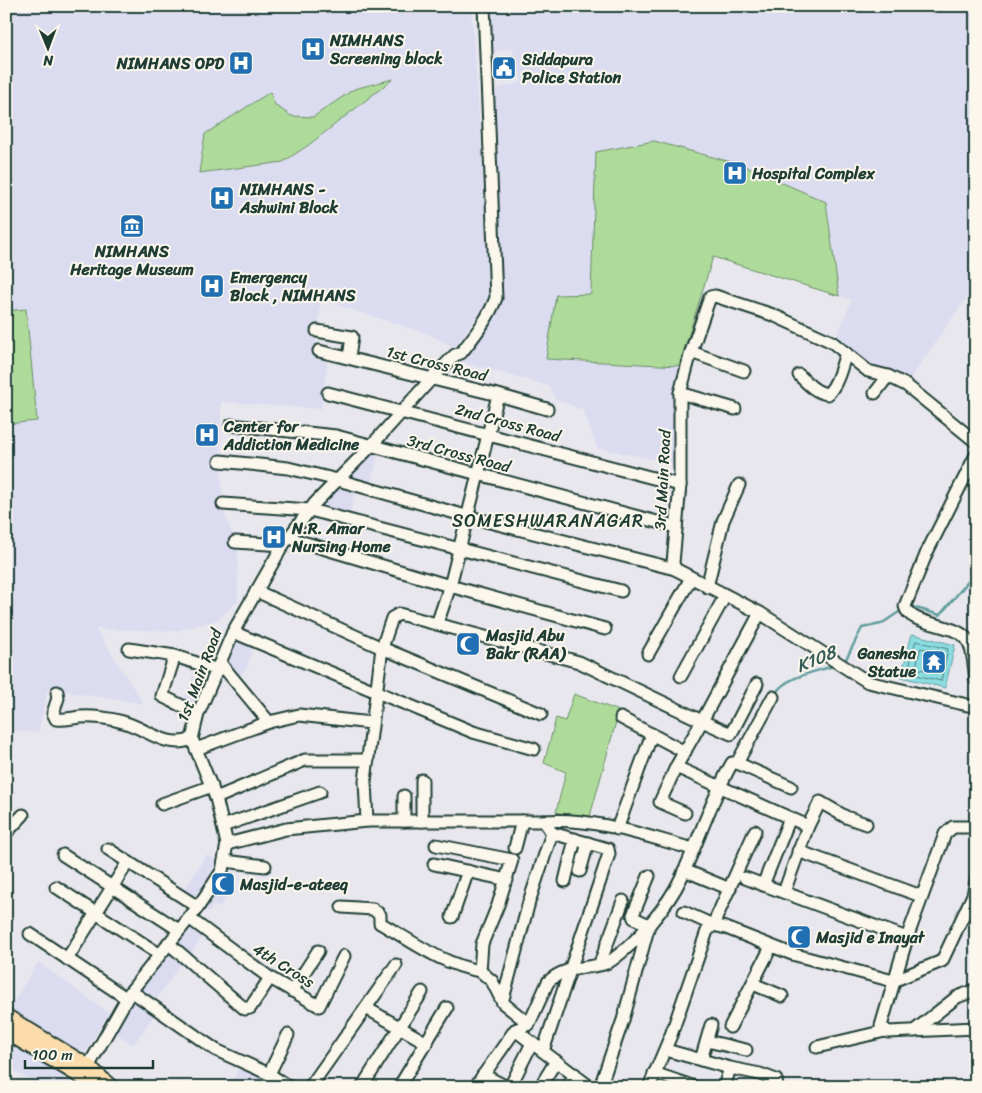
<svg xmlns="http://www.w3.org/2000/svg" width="982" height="1093" font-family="Sriracha,sans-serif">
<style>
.built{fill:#dcdcf0}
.green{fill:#afdb9a;stroke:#678c67}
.water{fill:#8bdde2;stroke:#609d9c}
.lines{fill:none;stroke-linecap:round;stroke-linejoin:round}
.shore{stroke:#4a7d7a;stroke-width:1}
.stream{stroke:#609d9c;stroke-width:2.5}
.minor-casing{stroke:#1f3d34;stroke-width:15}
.major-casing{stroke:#1f3d34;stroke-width:19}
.minor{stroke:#fbf7ec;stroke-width:11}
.major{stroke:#fddcac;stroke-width:15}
.labels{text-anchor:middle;stroke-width:4;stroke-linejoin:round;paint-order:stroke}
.poi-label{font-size:16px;font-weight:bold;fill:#1f3d34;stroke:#fbf7ec;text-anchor:start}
.street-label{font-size:16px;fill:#1f3d34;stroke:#fbf7ec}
.neighbourhood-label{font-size:18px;letter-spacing:1px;fill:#1f3d34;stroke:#fbf7ec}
.water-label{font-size:18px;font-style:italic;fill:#355d57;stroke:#fbf7ec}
</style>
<rect width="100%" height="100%" fill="#e9e7ee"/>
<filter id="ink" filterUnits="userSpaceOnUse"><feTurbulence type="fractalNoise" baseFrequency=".02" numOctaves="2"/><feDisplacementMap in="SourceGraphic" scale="10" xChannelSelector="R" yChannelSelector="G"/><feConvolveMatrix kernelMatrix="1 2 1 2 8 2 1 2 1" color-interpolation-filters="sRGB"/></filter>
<g filter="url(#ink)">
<g class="built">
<path d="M6,6H471L483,166L490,301L454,347L428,334L321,300L315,355L328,358L321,409L221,402L222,507L238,548V601L217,620L177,631L96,629L144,704L48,689L38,733L6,730Z"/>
<path d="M488,6H976V284L906,385L835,339L852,300L713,257L679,366L673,463L597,448L583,410L555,399L549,386L457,361L489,320L499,301L492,89L522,82L512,48L490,53Z"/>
<path d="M372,450L379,451L370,486L342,479Z"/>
<path d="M339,483L356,488L349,517L314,508Z"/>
<path d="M234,634L254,644L247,668L237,678L223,663Z"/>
<path d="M197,666L213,672L195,713L181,706Z"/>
<path d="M206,855L219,861L214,878L195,901L182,893Z"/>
<path d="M223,878L235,881L220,908L214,905L209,912L201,906Z"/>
<path d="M189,921L205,933L189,957L172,943Z"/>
<path d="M168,946L184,959L153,1004L134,992Z"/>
<path d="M38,962L109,1013L83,1057L8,1011Z"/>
<path d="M136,997L157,1012L133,1045L112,1031Z"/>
<path d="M14,1042L73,1078L68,1087H41L6,1066V1053Z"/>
<path d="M240,1066L266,1080L262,1087H228Z"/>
</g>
<g class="green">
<path d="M393,79L310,144L283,162L199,173L205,134L270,92L275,105L291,116L313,117L354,89Z"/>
<path d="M654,141L742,165L826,202L839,296L713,257L679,366L546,359L556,295L591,294L596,152Z"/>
<path d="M26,309L37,421L6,424V311Z"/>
<path d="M574,694L619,711L589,820L556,812L566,772L544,763L556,718L565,721Z"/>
</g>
<path class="water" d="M912,634L955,645L945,688L901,677Z"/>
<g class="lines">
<g class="shore">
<path d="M916,641L948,649L941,681L908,673Z"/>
<path d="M921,648L941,653L936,673L916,668Z"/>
</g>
<g class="stream">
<path d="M909,606L940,615L976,572"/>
<path d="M844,663L862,628L881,624L902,610"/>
<path d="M775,694C786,676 816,672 836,665"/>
</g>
<defs>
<g id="minor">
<path d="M317,331L352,337L349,357"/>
<path d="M319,351L498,395L547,409"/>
<path d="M691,352L744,371"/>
<path d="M799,375C807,383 816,393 828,394C838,383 841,368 846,353"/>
<path d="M328,393L680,485"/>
<path d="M680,393L735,409"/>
<path d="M875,393L888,376"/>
<path d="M231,425L336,436L676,527"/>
<path d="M976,455L927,552L905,606C909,627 958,622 968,641C974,651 974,668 976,680"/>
<path d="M220,461L288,468L338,480L466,516L675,569L760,613L868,682L976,707"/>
<path d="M223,504L310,510L621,591"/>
<path d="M289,538L450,586L605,629"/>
<path d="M235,542L283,545"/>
<path d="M675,569L673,563L680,485V393L691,352L710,297L715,296L773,315L832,342L868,371L888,376L906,385L976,442"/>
<path d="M707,587L723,521L739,485"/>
<path d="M256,591L382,648L392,618L399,614L579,662L702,721L676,767L808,826"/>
<path d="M437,624L450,586L498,395"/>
<path d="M233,632L473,732L534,749"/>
<path d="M129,649L175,656L218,670"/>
<path d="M648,654L691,578"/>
<path d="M174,658L162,696L198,714"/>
<path d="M681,676L725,596"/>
<path d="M757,684L731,734L702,721L760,613"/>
<path d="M57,692L58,698L53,713L56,719C65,720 71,718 80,717C92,716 110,718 123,722C146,728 167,750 192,739"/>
<path d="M621,718L685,752"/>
<path d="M269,722L299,715L371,723"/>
<path d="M196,749L269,722L221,664"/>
<path d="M737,763L773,697"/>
<path d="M676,767L660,802L685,813"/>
<path d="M404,796V821"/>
<path d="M216,798L305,760H368"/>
<path d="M162,804L212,786"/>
<path d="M367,821H544L552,833L608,849L609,854L543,1051"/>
<path d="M422,821V780"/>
<path d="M544,821C594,817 645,836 693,849"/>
<path d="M223,826L320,792"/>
<path d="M976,827H953L945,834L907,938L881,1026L888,1032L976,1028"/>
<path d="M617,829L652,734"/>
<path d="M6,833L23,815"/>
<path d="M227,844L286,829L367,821L365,781L382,648L541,714"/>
<path d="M436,845L512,860L498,905L482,944L480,971L492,981L503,1003"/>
<path d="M515,848L522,821"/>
<path d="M108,849L198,907"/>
<path d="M798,851L921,896"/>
<path d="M63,855L179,930"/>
<path d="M225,861L265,866"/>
<path d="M434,864L507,880"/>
<path d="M684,870L730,889"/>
<path d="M580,871L588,843"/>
<path d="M745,878L907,938"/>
<path d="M565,881L575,839"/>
<path d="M763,885L790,818"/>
<path d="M56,887L159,954"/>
<path d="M784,892L808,826L820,802L846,817L866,824"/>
<path d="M342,907L373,909L380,915V923C412,941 443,965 480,971"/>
<path d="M684,912L713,925L755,831"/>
<path d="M452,917L468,871"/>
<path d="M189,918L270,978L319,1006L344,956"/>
<path d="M30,934L126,998"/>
<path d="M168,943L245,1009L250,1008L270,978"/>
<path d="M67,959L128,862"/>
<path d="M600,963L623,901"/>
<path d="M753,984L782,996"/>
<path d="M131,991L216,1050L269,1074L289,1087"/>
<path d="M292,991L318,951"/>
<path d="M366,1008L427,1043"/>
<path d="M529,1024L503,1003V999L529,902L552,833"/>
<path d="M730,1027L771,947"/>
<path d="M515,1030L590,1087"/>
<path d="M914,1031L957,997L976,990"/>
<path d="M707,1041L746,1050"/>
<path d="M817,1047L885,1031"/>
<path d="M666,1050L730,1068L724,1087"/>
<path d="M701,1060L711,1025"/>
<path d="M88,1067L131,991L198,907L222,871L227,844L216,798L192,739L198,714L233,632L283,545L315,503L371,446L432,378L455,355L461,353C475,335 488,319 496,298L484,6"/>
<path d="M730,1068L760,1074L776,1080L777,1087"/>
<path d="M654,1073L695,1087"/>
<path d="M269,1074L288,1035"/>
<path d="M483,1075L507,1087"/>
<path d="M310,1087L396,965"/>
<path d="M362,1087L422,992"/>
<path d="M399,1087L447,1008"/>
<path d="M475,1087L515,1030L529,1024L548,982C569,962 597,971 612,960C637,942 668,906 681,878C699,840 711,800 732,763H737L791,787"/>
<path d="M510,1087L532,1043"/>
<path d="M540,1087L556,1061"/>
<path d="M568,1087L575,1074"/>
<path d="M600,1087L623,1020L649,925L634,918L633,915L649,876"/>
<path d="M649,1087L671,1035L707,931L713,925L726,928L792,954L893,981L942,961L973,895L976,881"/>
</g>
<g id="major">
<path d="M6,1017L88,1067L110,1087"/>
<path d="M6,1031L90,1081"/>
</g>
</defs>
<use href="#minor" class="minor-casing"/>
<use href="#major" class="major-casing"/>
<use href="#minor" class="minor"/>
<use href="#major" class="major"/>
</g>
</g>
<defs>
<symbol id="hospital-square" viewBox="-11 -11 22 22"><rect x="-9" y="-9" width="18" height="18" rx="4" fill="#1f6fb2" stroke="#fbf7ec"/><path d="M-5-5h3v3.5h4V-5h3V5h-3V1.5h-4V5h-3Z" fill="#fff"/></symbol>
<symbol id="civic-square" viewBox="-11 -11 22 22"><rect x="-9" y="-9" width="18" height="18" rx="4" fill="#1f6fb2" stroke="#fbf7ec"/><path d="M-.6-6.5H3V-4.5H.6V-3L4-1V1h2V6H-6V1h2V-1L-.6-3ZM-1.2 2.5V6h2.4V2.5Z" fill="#fff"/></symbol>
<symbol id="museum-square" viewBox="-11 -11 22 22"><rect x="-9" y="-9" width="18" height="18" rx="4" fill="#1f6fb2" stroke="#fbf7ec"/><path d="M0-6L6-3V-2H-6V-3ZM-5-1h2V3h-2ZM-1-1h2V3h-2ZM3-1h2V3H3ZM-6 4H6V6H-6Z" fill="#fff"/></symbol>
<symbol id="mosque-square" viewBox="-11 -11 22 22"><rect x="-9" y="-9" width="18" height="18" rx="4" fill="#1f6fb2" stroke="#fbf7ec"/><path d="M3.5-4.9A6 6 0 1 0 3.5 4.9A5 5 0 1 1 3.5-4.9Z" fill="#fff"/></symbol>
<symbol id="temple-square" viewBox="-11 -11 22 22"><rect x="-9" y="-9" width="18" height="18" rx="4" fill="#1f6fb2" stroke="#fbf7ec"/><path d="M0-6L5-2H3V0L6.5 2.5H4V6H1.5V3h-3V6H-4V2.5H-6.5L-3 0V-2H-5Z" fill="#fff"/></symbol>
</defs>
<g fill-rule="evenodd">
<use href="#hospital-square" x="299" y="35" width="28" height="28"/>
<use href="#hospital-square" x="227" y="49" width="28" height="28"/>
<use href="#civic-square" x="490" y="54" width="28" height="28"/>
<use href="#hospital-square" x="721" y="159" width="28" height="28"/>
<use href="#hospital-square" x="208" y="184" width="28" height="28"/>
<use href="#museum-square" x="118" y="212" width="28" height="28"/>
<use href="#hospital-square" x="198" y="272" width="28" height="28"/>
<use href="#hospital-square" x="193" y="421" width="28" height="28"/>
<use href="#hospital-square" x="260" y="523" width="28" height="28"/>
<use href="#mosque-square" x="454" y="630" width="28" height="28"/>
<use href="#temple-square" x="920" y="648" width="28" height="28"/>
<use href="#mosque-square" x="209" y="870" width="28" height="28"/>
<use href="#mosque-square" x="785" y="923" width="28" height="28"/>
</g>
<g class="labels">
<g class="poi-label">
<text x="330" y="46">NIMHANS<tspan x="330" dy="18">Screening block</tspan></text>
<text x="522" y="65">Siddapura<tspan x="522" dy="18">Police Station</tspan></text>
<text x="224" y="69" text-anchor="end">NIMHANS OPD</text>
<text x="752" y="179">Hospital Complex</text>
<text x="240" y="195">NIMHANS -<tspan x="240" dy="18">Ashwini Block</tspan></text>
<text x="132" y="257" text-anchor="middle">NIMHANS<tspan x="132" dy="18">Heritage Museum</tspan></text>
<text x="230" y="283">Emergency<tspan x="230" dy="18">Block , NIMHANS</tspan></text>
<text x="224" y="432">Center for<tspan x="224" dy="18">Addiction Medicine</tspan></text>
<text x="292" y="534">N.R. Amar<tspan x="292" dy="18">Nursing Home</tspan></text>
<text x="486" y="641">Masjid Abu<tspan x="486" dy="18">Bakr (RAA)</tspan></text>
<text x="916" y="659" text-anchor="end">Ganesha<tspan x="916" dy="18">Statue</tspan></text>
<text x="240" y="890">Masjid-e-ateeq</text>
<text x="816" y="943">Masjid e Inayat</text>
</g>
<g class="street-label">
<text transform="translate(437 363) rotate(14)" y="6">1st Cross Road</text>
<text transform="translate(508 422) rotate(15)" y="6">2nd Cross Road</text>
<text transform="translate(459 453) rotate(15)" y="6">3rd Cross Road</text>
<text transform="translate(662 480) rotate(-87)" y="6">3rd Main Road</text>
<text transform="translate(199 675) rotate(-69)" y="6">1st Main Road</text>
<text transform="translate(284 965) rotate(32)" y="6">4th Cross</text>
</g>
<g class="neighbourhood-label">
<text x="548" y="527">SOMESHWARANAGAR</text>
</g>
<g class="water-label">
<text transform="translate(816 659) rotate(-23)" y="6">K108</text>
</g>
</g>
<rect width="982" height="1093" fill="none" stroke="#fbf7ec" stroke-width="25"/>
<rect x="12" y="12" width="957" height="1068" fill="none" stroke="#1f3d34" stroke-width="2" filter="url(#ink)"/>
<g transform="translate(48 48) rotate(179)" stroke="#fbf7ec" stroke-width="4" paint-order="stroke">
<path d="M0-4L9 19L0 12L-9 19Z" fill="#1f3d34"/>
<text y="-8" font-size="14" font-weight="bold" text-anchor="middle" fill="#1f3d34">N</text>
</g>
<path d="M25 1060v8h128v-8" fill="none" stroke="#1f3d34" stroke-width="2.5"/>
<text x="32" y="1060" font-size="15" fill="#1f3d34" stroke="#fbf7ec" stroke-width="4" paint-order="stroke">100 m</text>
</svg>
